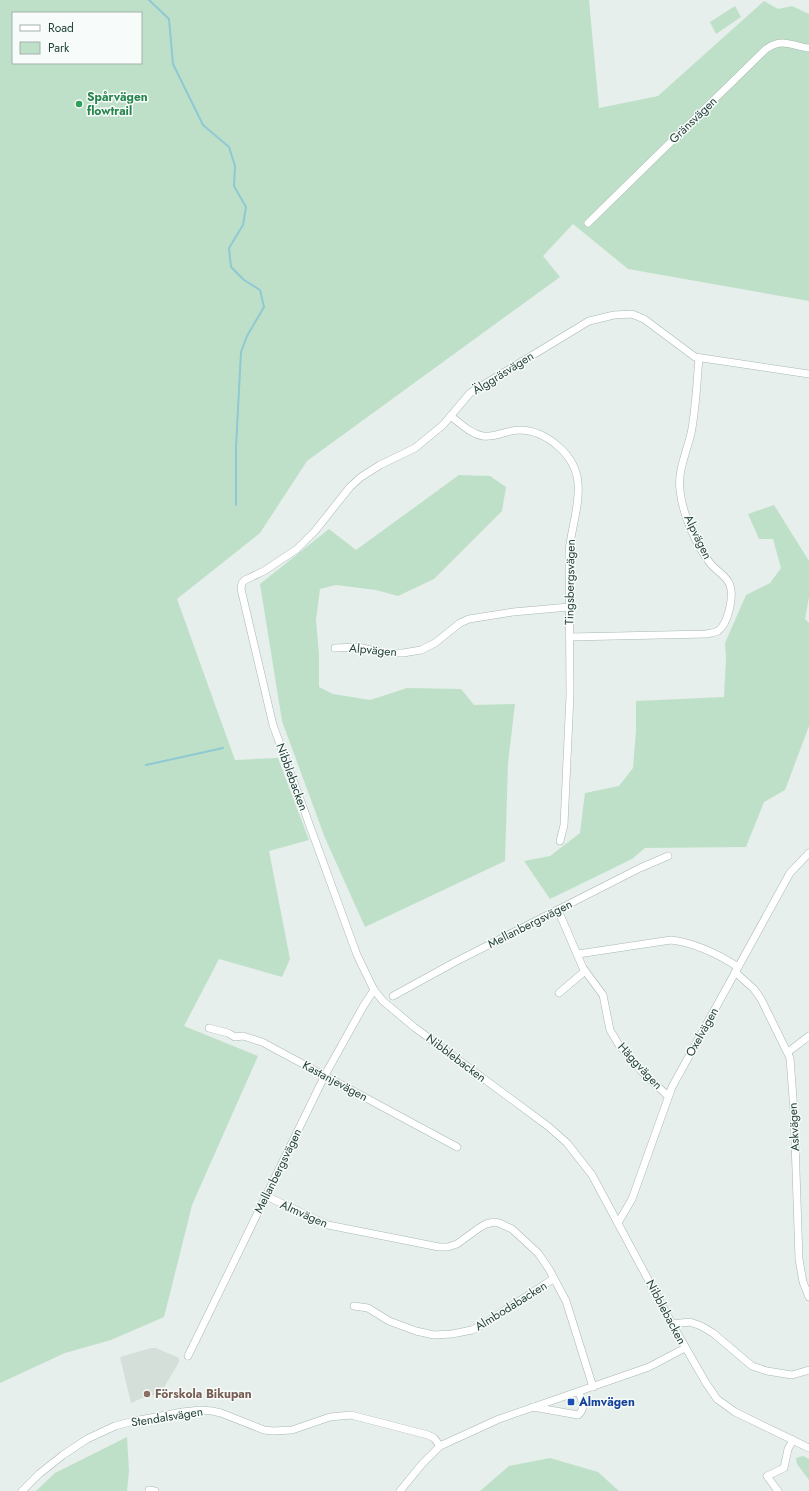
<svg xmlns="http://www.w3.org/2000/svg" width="809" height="1491" font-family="Jost,sans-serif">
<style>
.built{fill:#d4dfda}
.green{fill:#bfe0c8;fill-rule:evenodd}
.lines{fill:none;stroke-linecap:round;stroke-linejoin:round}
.stream{stroke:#8ec9d4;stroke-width:2}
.minor-casing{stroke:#a8b8b2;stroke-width:8}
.minor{stroke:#fff;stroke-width:7}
.leisure-dot{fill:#2e9e5b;stroke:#f7fbf9;stroke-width:1.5}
.education-dot{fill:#8d6e63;stroke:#f7fbf9;stroke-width:1.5}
.transit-dot{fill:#1a4fb4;stroke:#f7fbf9;stroke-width:1.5}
.labels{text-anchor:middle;stroke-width:3;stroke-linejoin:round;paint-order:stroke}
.leisure-label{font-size:12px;font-weight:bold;fill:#27864d;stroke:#f7fbf9;text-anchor:start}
.street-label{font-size:12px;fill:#24423a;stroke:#f7fbf9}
.education-label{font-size:12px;font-weight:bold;fill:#785e54;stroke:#f7fbf9;text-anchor:start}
.transit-label{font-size:12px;font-weight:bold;fill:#164399;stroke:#f7fbf9;text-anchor:start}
</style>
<rect width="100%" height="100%" fill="#e6efeb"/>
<path class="built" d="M151,1348H156L179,1358V1362L159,1396L149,1395L131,1403L120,1357Z"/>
<g class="green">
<path d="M0,0H589L599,108L658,96L764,1L778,9L792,6L809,14V301L628,269L573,224L543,256L560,277L307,461L260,533L177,599L235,760L278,758L309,840L269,851L290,959L282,977L219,959L184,1026L258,1056L192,1205L164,1317L111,1340L65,1353L0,1383ZM13,13H141V63H13Z"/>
<path d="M735,6L741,17L716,34L710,22Z"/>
<path d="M459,475L490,476L506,487L502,511L434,579L398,596L376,590L336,585L320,589L316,620L319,655V687L333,694L370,700L407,688L461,689L474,705L515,704L508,763L505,861L365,927L325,838L282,721L260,584L329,529L356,550Z"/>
<path d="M774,505L809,561V597L805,619L809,623V726L785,790L764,802L746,847L645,848L632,859L550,899L524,861L550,856L580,833L585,793L619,786L633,768L636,731V701L724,697L726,658L725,643L746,595L770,583L781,568L773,539H759L748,514Z"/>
<path d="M127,1437L129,1471L127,1491H36L55,1473Z"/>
<path d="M803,1456L809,1459V1480L797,1464L796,1458Z"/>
<path d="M550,1458L598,1472L619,1491H480L509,1466Z"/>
</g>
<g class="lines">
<g class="stream">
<path d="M149,0L169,19L173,64L203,125L229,147L235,166L234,186L246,207L243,225L229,248L231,267L244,280L260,290L264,307L247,336L241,352L236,447V505"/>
<path d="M146,765L223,748"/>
</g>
<defs>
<g id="minor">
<path d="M588,223L766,49C782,37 792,46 809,48"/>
<path d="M809,374L695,357L644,319L632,314L614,315L589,321L470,393L443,425L415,448L380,465L361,477L350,487L315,531L297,549L264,571L245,580L242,583L241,589L273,725L357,955L374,990L383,1001L414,1027L549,1127L567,1143L592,1175L672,1324L706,1383L717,1399L735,1412L809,1448"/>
<path d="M452,417C461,424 471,434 483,436C495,438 507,430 519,430C546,430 576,455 578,483C580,506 571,529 569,552L570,695L564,825L560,841"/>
<path d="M570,637L706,634C710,633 714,633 718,631C728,624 734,597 730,585C727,576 716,571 710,563C696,545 682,513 680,490C677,469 689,448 692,428C696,405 697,381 699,358"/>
<path d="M335,648L358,647L384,653H403L421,650L435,643L460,623L469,619L513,612L569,607"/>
<path d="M558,910L583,968L603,995L610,1030L619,1045L644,1074L668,1096"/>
<path d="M578,954L671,940C695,943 718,954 738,967"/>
<path d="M735,972L754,989L761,999L790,1058L794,1112L799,1259L803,1282L809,1297"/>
<path d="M559,993L585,971"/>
<path d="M393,996L455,962L640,868L668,856"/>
<path d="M209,1028L228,1033L235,1037L243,1036L262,1042L457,1147"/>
<path d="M788,1052L809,1036"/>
<path d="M266,1196L328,1225L439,1247H448L457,1244L479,1228L486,1224L494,1222L499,1223L512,1229L538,1253L549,1269L566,1301L593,1387"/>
<path d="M618,1223L632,1199L672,1087L790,873L809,853"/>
<path d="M354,1306L368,1308L389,1321L416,1331L434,1335L452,1334L472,1330L484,1324L553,1279"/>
<path d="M672,1324L690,1322L701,1326L713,1333L752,1366L767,1371L792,1375L809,1370"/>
<path d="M188,1356L325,1075L364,1005L374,990"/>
<path d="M533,1407L578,1415C586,1409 582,1401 579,1392"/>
<path d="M149,1490L155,1491"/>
<path d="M22,1491L39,1474L63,1455L87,1439L115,1426L134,1421L182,1412L201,1410L212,1411L221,1413L264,1430L273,1431L292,1430L330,1417L351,1415L428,1435L434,1438L440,1446"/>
<path d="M400,1491L422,1464L440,1446L453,1440L499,1419L649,1367L685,1348"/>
<path d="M778,1491L767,1476L784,1468L788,1449L793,1440"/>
</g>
</defs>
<use href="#minor" class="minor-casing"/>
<use href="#minor" class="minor"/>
</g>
<circle class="leisure-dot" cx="79" cy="104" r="4"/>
<circle class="education-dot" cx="147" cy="1394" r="4"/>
<rect class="transit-dot" x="567" y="1398" width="8" height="8" rx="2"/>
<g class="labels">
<g class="leisure-label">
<text x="87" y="101">Spårvägen<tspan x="87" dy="14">flowtrail</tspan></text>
</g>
<g class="street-label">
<text transform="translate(693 120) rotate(-44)" y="4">Gränsvägen</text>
<text transform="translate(503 373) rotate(-32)" y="4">Älggräsvägen</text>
<text transform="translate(698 537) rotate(64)" y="4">Alpvägen</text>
<text transform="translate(570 582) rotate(-89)" y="4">Tingsbergsvägen</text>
<text transform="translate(373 650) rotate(5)" y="4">Alpvägen</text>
<text transform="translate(292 777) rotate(70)" y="4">Nibblebacken</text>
<text transform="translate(530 924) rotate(-27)" y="4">Mellanbergsvägen</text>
<text transform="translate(702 1032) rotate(-61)" y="4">Oxelvägen</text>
<text transform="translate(456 1058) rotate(37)" y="4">Nibblebacken</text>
<text transform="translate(640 1066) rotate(47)" y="4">Häggvägen</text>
<text transform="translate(335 1081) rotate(28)" y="4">Kastanjevägen</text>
<text transform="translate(794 1127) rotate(-93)" y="4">Askvägen</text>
<text transform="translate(278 1171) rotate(-64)" y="4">Mellanbergsvägen</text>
<text transform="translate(304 1214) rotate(24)" y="4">Almvägen</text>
<text transform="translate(511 1306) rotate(-32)" y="4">Almbodabacken</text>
<text transform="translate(666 1312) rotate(62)" y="4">Nibblebacken</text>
<text transform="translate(167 1417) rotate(-9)" y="4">Stendalsvägen</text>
</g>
<g class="education-label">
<text x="155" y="1398">Förskola Bikupan</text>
</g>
<g class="transit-label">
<text x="579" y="1406">Almvägen</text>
</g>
</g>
<rect x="12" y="12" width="130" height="52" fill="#f7fbf9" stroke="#a3b1ad"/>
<rect x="20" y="25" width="20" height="6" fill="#ffffff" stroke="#a3b1ad"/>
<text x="48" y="32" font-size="12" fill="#24423a">Road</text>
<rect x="20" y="42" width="20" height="12" fill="#bfe0c8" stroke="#a3b1ad"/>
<text x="48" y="52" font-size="12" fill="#24423a">Park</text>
</svg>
